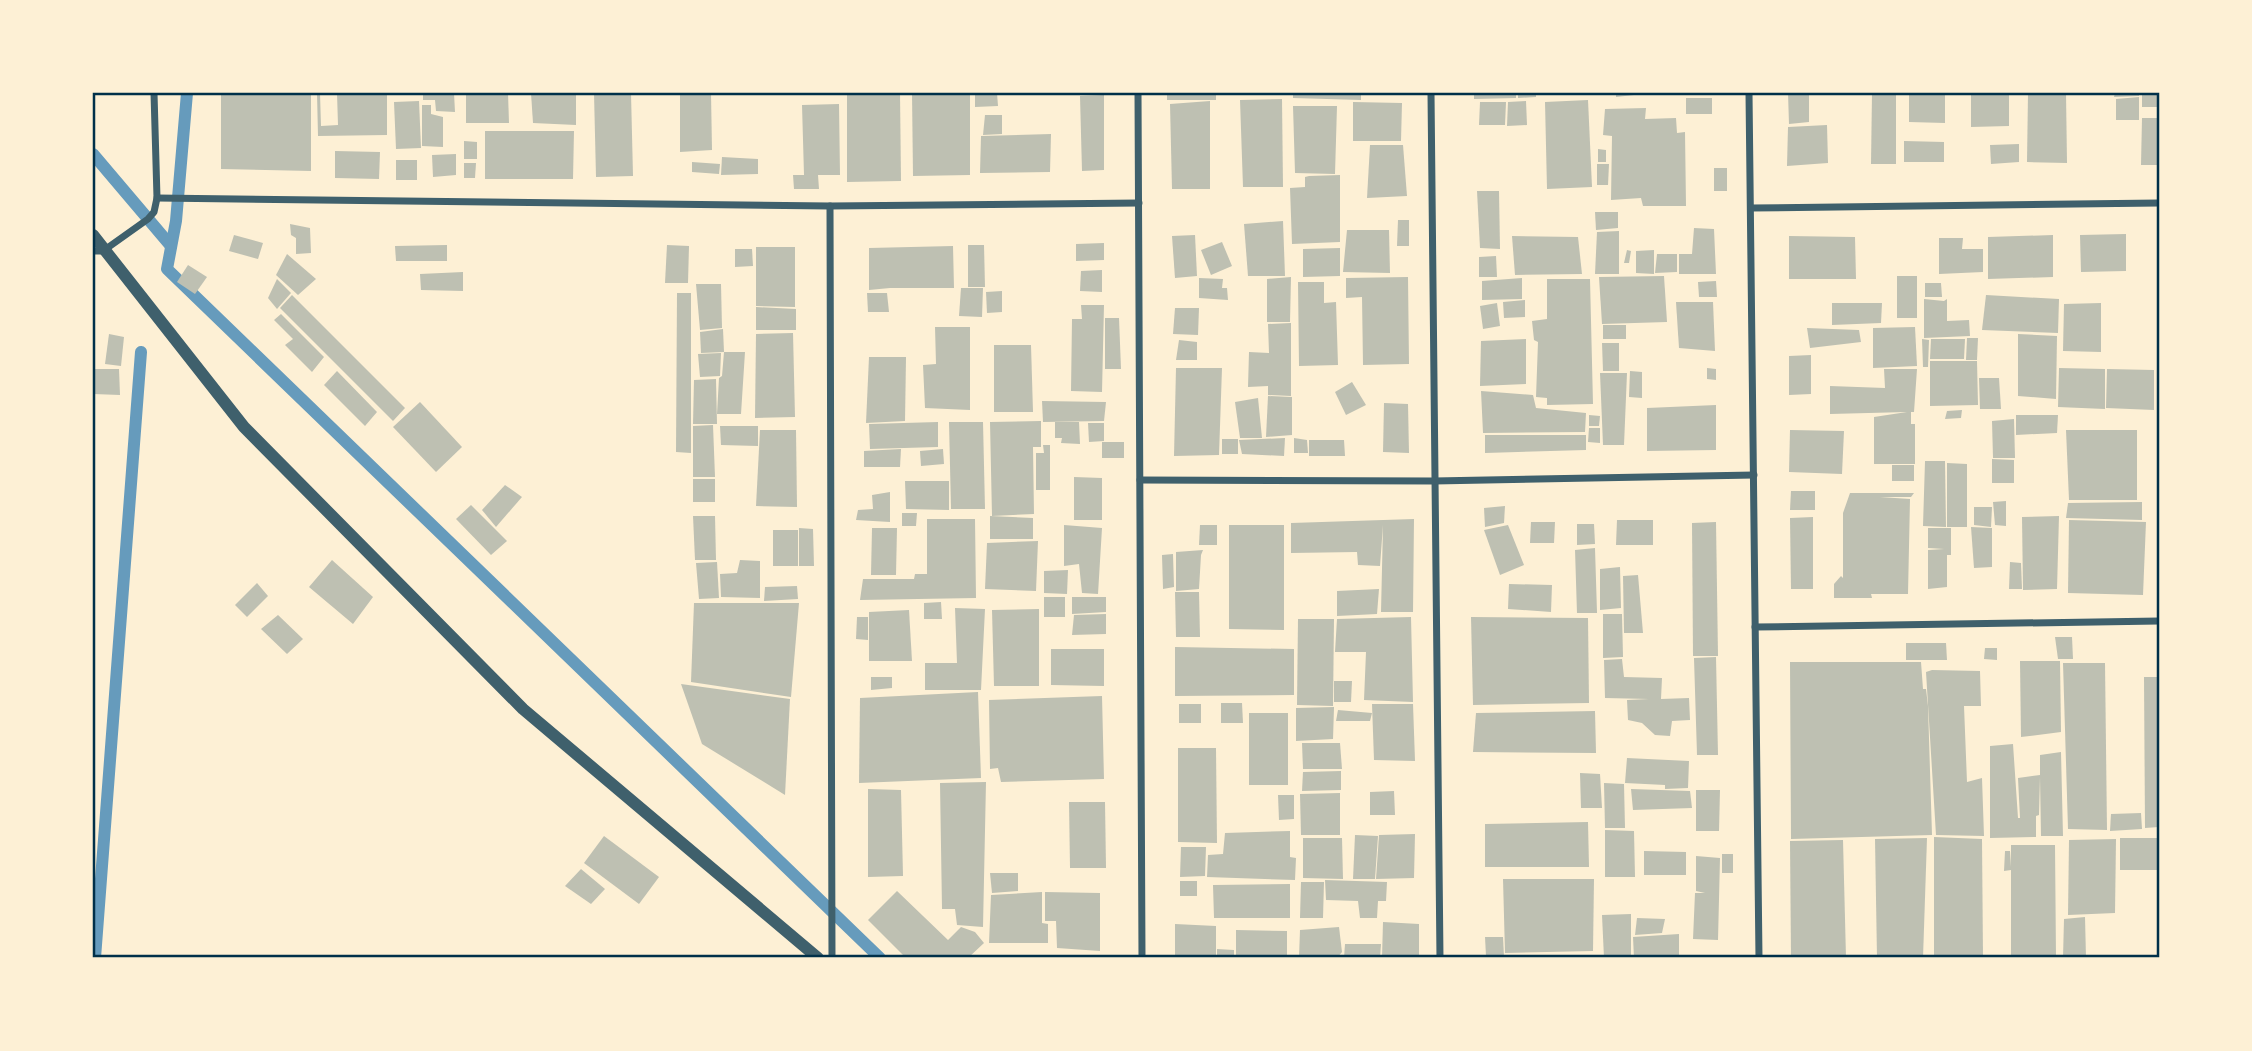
<svg xmlns="http://www.w3.org/2000/svg" width="2252" height="1051" font-family="'Varela Round',sans-serif">
<style>
.lines{fill:none;stroke-linecap:round;stroke-linejoin:round}
.stream{stroke:#669bbc;stroke-width:12}
.building{fill:#bec0b2}
.minor{stroke:#3f606c;stroke-width:7}
.tertiary{stroke:#3f606c;stroke-width:12}
.neatline{fill:none;stroke:#003049;stroke-width:2.5}
</style>
<rect width="100%" height="100%" fill="#fdf0d5"/>
<g class="lines">
<g class="stream">
<path d="M187,93L176,221L167,269L880,958"/>
<path d="M93,154L171,246"/>
<path d="M95,958L141,352"/>
</g>
</g>
<g class="building">
<path d="M221,93H311V171L221,169Z"/>
<path d="M317,93H320L321,126L338,125L337,93H387V135L318,136Z"/>
<path d="M423,93H454L455,112L436,111L435,100H423Z"/>
<path d="M466,93H508L509,123H466Z"/>
<path d="M531,93H576V125L533,123Z"/>
<path d="M594,93H631L633,176L596,177Z"/>
<path d="M680,93H711L712,150L680,152Z"/>
<path d="M847,93H900L901,181L847,182Z"/>
<path d="M912,93H970V175L913,176Z"/>
<path d="M975,93H997L998,106L975,107Z"/>
<rect x="1167" y="93" width="49" height="7"/>
<path d="M1293,93H1361V100L1293,98Z"/>
<path d="M1474,93H1516V98L1474,99Z"/>
<path d="M1518,93H1536V97L1518,98Z"/>
<path d="M1616,93H1634V95L1616,97Z"/>
<path d="M1788,93H1809V122L1789,124Z"/>
<path d="M1872,93H1896V164H1871Z"/>
<path d="M1909,93H1945V123L1909,122Z"/>
<path d="M1971,93H2009V126L1971,127Z"/>
<path d="M2028,93H2066L2067,163L2027,162Z"/>
<path d="M2115,93H2139V96L2114,97Z"/>
<rect x="2142" y="93" width="17" height="14"/>
<path d="M1104,95V170L1082,171L1080,96Z"/>
<path d="M2139,97V120H2116V99Z"/>
<rect x="1686" y="98" width="26" height="16"/>
<path d="M1282,99L1283,187H1243L1240,100Z"/>
<path d="M1588,100L1592,187L1547,189L1545,102Z"/>
<path d="M419,101L421,148L396,149L394,102Z"/>
<path d="M1210,101V189H1172L1170,104Z"/>
<path d="M1526,101L1527,125L1507,126L1508,102Z"/>
<path d="M1353,102L1402,103L1401,141H1353Z"/>
<path d="M1480,102H1506L1505,125H1479Z"/>
<path d="M839,104L840,175H818L819,189H794L793,175H804L802,105Z"/>
<path d="M422,105H431V114L443,117V147L422,146Z"/>
<path d="M1293,106H1337L1335,174L1295,173Z"/>
<path d="M1646,108L1645,119L1676,118L1677,133L1685,132L1686,206H1643L1641,198L1611,200L1612,136L1603,135L1605,109Z"/>
<path d="M985,115H1002V134L983,135Z"/>
<path d="M2142,118H2159V165H2141Z"/>
<path d="M1827,125L1828,163L1787,166L1788,127Z"/>
<path d="M485,131H574L573,179H485Z"/>
<path d="M1051,134L1050,172L980,173L981,136Z"/>
<path d="M464,141L477,142V159H464Z"/>
<path d="M1904,141L1944,142V162H1904Z"/>
<path d="M2019,144V162L1991,164L1990,145Z"/>
<path d="M1370,145H1403L1407,196L1367,198Z"/>
<path d="M1598,149L1606,150V162H1598Z"/>
<path d="M335,151L380,152L379,179L335,178Z"/>
<path d="M456,154V175L433,177L432,155Z"/>
<path d="M722,157L758,159V174L721,175Z"/>
<rect x="396" y="160" width="21" height="20"/>
<path d="M692,162L720,164L719,174L692,172Z"/>
<path d="M464,163H476L475,178H464Z"/>
<path d="M1597,164H1609L1608,185H1597Z"/>
<rect x="1714" y="168" width="13" height="23"/>
<path d="M1340,175V242L1292,244L1290,188L1305,187V177L1309,176Z"/>
<path d="M1477,191H1499L1500,249L1480,248Z"/>
<path d="M1595,212H1618V228L1596,230Z"/>
<path d="M1398,220H1409V246H1397Z"/>
<path d="M1283,221L1285,276H1248L1244,224Z"/>
<path d="M290,224L310,228L311,253L296,254V238L291,235Z"/>
<path d="M1694,228L1714,229L1716,274H1679V254H1692Z"/>
<path d="M1347,230H1389L1390,273L1343,272Z"/>
<path d="M1619,231V274H1595L1597,232Z"/>
<path d="M2126,234V271L2081,272L2080,235Z"/>
<path d="M234,235L263,243L258,259L229,251Z"/>
<path d="M1195,235L1197,276L1175,278L1172,236Z"/>
<path d="M2053,235V277L1988,279V237Z"/>
<path d="M1512,236L1578,237L1582,274L1515,275Z"/>
<path d="M1789,236L1855,237L1856,279H1789Z"/>
<path d="M1939,238H1963L1962,249H1983V272L1939,274Z"/>
<path d="M1222,242L1232,266L1211,275L1201,250Z"/>
<path d="M1104,243V260L1076,261V244Z"/>
<path d="M447,245V261H396L395,246Z"/>
<path d="M667,245L689,246L688,283H665Z"/>
<path d="M968,245H984L985,287H968Z"/>
<path d="M953,246L954,288H890L869,290V248Z"/>
<path d="M756,247H795V307L756,306Z"/>
<path d="M1340,248V276L1303,277V249Z"/>
<path d="M735,249H752L753,266L735,267Z"/>
<path d="M1627,250L1631,251L1629,263H1624Z"/>
<path d="M1654,250V274L1636,273V251Z"/>
<path d="M287,254L316,279L298,295L276,275Z"/>
<path d="M1657,254H1677V272L1655,273Z"/>
<path d="M1496,256L1497,277H1479V257Z"/>
<path d="M188,265L207,277L195,294L177,282Z"/>
<path d="M1102,270V292L1080,291L1081,271Z"/>
<path d="M463,272V291L421,290L420,274Z"/>
<path d="M1664,276L1667,322L1602,324L1599,277Z"/>
<rect x="1897" y="276" width="20" height="42"/>
<path d="M1291,277L1290,322H1267V279Z"/>
<path d="M1408,277L1409,364L1363,365L1362,297L1346,298V278Z"/>
<path d="M1199,278L1223,279L1222,288H1227L1228,300L1199,298Z"/>
<path d="M1522,278V299L1482,300V281Z"/>
<path d="M277,279L291,293L277,309L268,298Z"/>
<path d="M1547,279H1590L1593,404L1547,405V398L1536,397L1538,342L1534,340L1532,321L1547,319Z"/>
<path d="M1716,281L1717,297H1699L1698,282Z"/>
<path d="M1298,282H1324V303L1336,302L1338,365L1299,366Z"/>
<path d="M1925,283H1941L1942,297H1925Z"/>
<path d="M696,284H721L722,328L700,330Z"/>
<path d="M961,288H983L982,317L959,316Z"/>
<path d="M1002,291V312L987,313L986,292Z"/>
<path d="M677,293H691V453L676,452Z"/>
<path d="M867,293H887L889,312H868Z"/>
<path d="M292,295L405,408L393,421L280,308Z"/>
<path d="M1986,295L2059,299L2058,333L1982,330Z"/>
<path d="M1924,299L1944,301L1947,299V321L1969,320L1970,336L1924,338Z"/>
<path d="M1525,300V317L1504,318L1503,302Z"/>
<path d="M1676,302H1713L1715,351L1679,348Z"/>
<path d="M1497,303L1500,326L1483,329L1480,306Z"/>
<path d="M1832,303H1882L1881,323L1832,325Z"/>
<path d="M2101,303V352L2063,351L2064,304Z"/>
<path d="M1081,305H1104L1102,392L1071,391L1072,319H1082Z"/>
<path d="M756,307L796,309V330H756Z"/>
<path d="M1175,308H1199L1198,335L1173,334Z"/>
<path d="M281,314L324,357L312,372L285,345L293,339L274,320Z"/>
<path d="M1105,318H1119L1121,369H1105Z"/>
<path d="M1291,323V396L1268,395V386L1248,387L1249,352L1269,353L1268,324Z"/>
<rect x="1603" y="325" width="23" height="14"/>
<path d="M935,327H970V410L925,408L923,365L936,364Z"/>
<path d="M1915,327L1917,366L1873,368V328Z"/>
<path d="M1807,328L1859,330L1861,342L1810,348Z"/>
<path d="M723,329L724,352L701,353L700,332Z"/>
<path d="M793,333L795,417L755,418L756,334Z"/>
<path d="M109,334L124,337L121,366L105,364Z"/>
<path d="M2018,334L2057,336L2056,399L2018,396Z"/>
<path d="M1967,338H1978L1977,360H1966Z"/>
<path d="M1526,339V384L1480,386L1481,341Z"/>
<path d="M1922,339L1929,340L1928,367H1923Z"/>
<path d="M1931,339H1965L1964,359H1930Z"/>
<path d="M1179,340L1197,342V360H1176Z"/>
<path d="M1602,343H1619V371H1603Z"/>
<path d="M994,345H1031L1033,412H994Z"/>
<path d="M724,352H745L741,414H717L719,378L722,376Z"/>
<path d="M721,353L720,376L700,377L698,354Z"/>
<path d="M1811,355V394L1789,395V356Z"/>
<path d="M869,357H906L905,421L866,423Z"/>
<path d="M1930,361H1977L1978,405L1930,406Z"/>
<path d="M1176,368H1222L1219,455L1174,456Z"/>
<path d="M1707,368L1716,369V380L1707,379Z"/>
<path d="M2059,368L2105,369V409L2058,407Z"/>
<path d="M93,369H119L120,395L93,394Z"/>
<path d="M1884,369H1917L1914,412H1911V424H1915V464H1874V417L1907,412L1830,414V386L1885,388Z"/>
<path d="M2107,369L2154,370V410L2106,408Z"/>
<path d="M337,371L377,412L365,426L324,385Z"/>
<path d="M1630,371L1642,372V398L1629,397Z"/>
<path d="M1600,373H1627L1624,445H1603Z"/>
<path d="M1979,378H1999L2001,409H1980Z"/>
<path d="M716,379L717,424H693L694,380Z"/>
<path d="M1352,382L1366,405L1346,415L1335,392Z"/>
<path d="M1481,391L1533,395L1536,408L1586,413L1585,432L1483,433Z"/>
<path d="M1268,396L1292,397V435L1266,437Z"/>
<path d="M1258,398L1262,438H1240L1235,402Z"/>
<path d="M1042,401L1106,402L1104,421L1043,422Z"/>
<path d="M420,402L462,447L436,472L393,427Z"/>
<path d="M1384,403L1408,404L1409,453L1383,452Z"/>
<path d="M1716,405V450L1647,451V408Z"/>
<path d="M1962,410L1961,418L1945,419L1947,411Z"/>
<path d="M1589,415L1600,416L1599,426H1589Z"/>
<path d="M2016,415H2058L2057,433L2016,435Z"/>
<path d="M2014,419L2015,458H1993L1992,421Z"/>
<path d="M1041,421V447H1033L1034,514L992,516L990,422Z"/>
<path d="M938,422V447L870,449L869,424Z"/>
<path d="M949,422H983L985,509H951Z"/>
<path d="M1055,422H1079L1080,444L1061,443L1062,438H1055Z"/>
<path d="M1088,423H1104V441L1089,442Z"/>
<path d="M713,425L715,477H693V426Z"/>
<path d="M720,426H758V446L721,445Z"/>
<path d="M1589,428H1600V443L1588,442Z"/>
<path d="M760,430H796L797,507L756,506Z"/>
<path d="M1790,430L1844,431L1842,474L1789,472Z"/>
<path d="M2066,430H2137V500H2069Z"/>
<path d="M1485,435H1586V450L1485,453Z"/>
<path d="M1285,438L1284,456L1242,454L1239,440Z"/>
<path d="M1294,438L1307,440L1308,453H1294Z"/>
<rect x="1222" y="439" width="16" height="15"/>
<path d="M1309,440H1344L1345,456H1309Z"/>
<rect x="1102" y="442" width="22" height="16"/>
<path d="M1043,445H1050V490H1036V453H1044Z"/>
<path d="M901,449L900,467H864V451Z"/>
<path d="M943,449L944,464L921,466L920,451Z"/>
<path d="M1992,459L2014,460V483H1992Z"/>
<path d="M1925,461H1945L1946,527L1923,526Z"/>
<path d="M1947,463L1967,464V527H1947Z"/>
<rect x="1892" y="465" width="22" height="16"/>
<path d="M1074,477L1102,478V520H1074Z"/>
<rect x="693" y="479" width="22" height="23"/>
<path d="M905,481H949V510L906,509Z"/>
<path d="M505,485L522,497L496,527L482,510Z"/>
<path d="M1791,491H1815V510H1790Z"/>
<path d="M890,492V522L856,520L858,510L873,509L872,495Z"/>
<path d="M1850,493H1914L1911,497H1880L1910,499L1908,594H1871L1872,598H1834V584L1841,576L1843,578V513Z"/>
<path d="M2006,501V526L1995,525L1993,502Z"/>
<path d="M2142,502V520L2066,518L2068,503Z"/>
<path d="M471,505L507,541L491,555L456,519Z"/>
<path d="M1505,506L1504,523L1485,527L1484,508Z"/>
<path d="M1974,507H1992L1991,527L1974,525Z"/>
<path d="M902,513H917L916,526H902Z"/>
<path d="M693,516H715L716,560H695Z"/>
<path d="M990,516L1033,518V539H990Z"/>
<path d="M2059,516L2057,589L2023,590L2022,517Z"/>
<path d="M1813,517V589H1791L1790,518Z"/>
<path d="M927,519H975L976,598L860,600L863,579H914L915,574H927Z"/>
<path d="M1414,519L1413,612H1381L1383,525L1380,566L1358,565L1357,552L1291,553V523Z"/>
<path d="M1617,520H1653V545H1616Z"/>
<path d="M2069,520L2146,522L2143,595L2068,593Z"/>
<path d="M1531,522H1555L1554,543H1530Z"/>
<path d="M1716,522L1718,656H1693L1692,523Z"/>
<path d="M1577,524H1594L1595,544L1577,545Z"/>
<path d="M1064,525L1102,528L1098,594L1082,593L1079,564L1064,566Z"/>
<path d="M1200,525H1217V545H1199Z"/>
<path d="M1229,525H1284V630L1229,629Z"/>
<path d="M1508,525L1524,565L1500,575L1484,530Z"/>
<path d="M1971,527L1992,528V567L1974,568Z"/>
<path d="M799,528L813,529L814,566H799Z"/>
<path d="M872,528H897L896,575H871Z"/>
<path d="M1928,528H1951V555H1947V587L1928,589V550L1944,549L1928,548Z"/>
<rect x="773" y="530" width="25" height="36"/>
<path d="M1038,541L1036,591L985,589L987,543Z"/>
<path d="M1595,548L1597,613H1577L1575,550Z"/>
<path d="M1203,550L1201,555L1199,589L1176,591V552Z"/>
<path d="M1173,554L1174,587L1163,589L1162,555Z"/>
<path d="M332,560L373,597L353,624L309,587Z"/>
<path d="M740,560L760,561V598L721,597L720,574L737,573Z"/>
<path d="M717,562L719,598L699,599L696,563Z"/>
<path d="M2010,562L2021,563L2022,589H2009Z"/>
<path d="M1620,567L1621,608L1600,610V569Z"/>
<path d="M1068,570L1067,594L1044,593V571Z"/>
<path d="M1638,575L1643,633H1624L1623,576Z"/>
<path d="M257,583L268,596L247,617L235,605Z"/>
<path d="M1509,584L1552,585L1551,612L1508,609Z"/>
<path d="M797,586L798,599L764,601L765,587Z"/>
<path d="M1379,589L1377,614L1337,616V591Z"/>
<path d="M1175,592H1199L1200,637H1176Z"/>
<rect x="1044" y="597" width="21" height="20"/>
<path d="M1072,597H1106V612L1072,614Z"/>
<path d="M941,602L942,619H924V603Z"/>
<path d="M694,603H799L791,697L691,682Z"/>
<path d="M955,608L985,609L981,690H925V663H957Z"/>
<path d="M1039,609V686H994L992,610Z"/>
<path d="M909,610L912,661H869V612Z"/>
<path d="M1106,614V634L1072,635L1074,615Z"/>
<path d="M1603,614H1622L1623,657L1603,658Z"/>
<path d="M278,615L303,639L287,654L261,629Z"/>
<path d="M857,617H868V640L856,639Z"/>
<path d="M1411,617L1413,702L1364,700L1366,652H1335L1337,619Z"/>
<path d="M1471,617L1588,618L1589,703L1473,705Z"/>
<path d="M1298,619H1334L1333,706L1297,705Z"/>
<path d="M2055,637H2072L2073,659H2058Z"/>
<path d="M1906,643H1946L1947,660H1906Z"/>
<path d="M1175,647L1294,649V695L1175,696Z"/>
<path d="M1985,648H1997V660L1984,659Z"/>
<path d="M1051,649H1104V686L1051,685Z"/>
<path d="M1716,657L1718,755H1697L1694,658Z"/>
<path d="M1622,659L1624,677L1662,678L1661,699L1689,698L1690,720L1672,721L1670,736L1655,735L1642,723L1628,720L1627,700L1649,699L1605,698L1604,660Z"/>
<path d="M2020,661H2060L2061,732L2021,737Z"/>
<path d="M1790,662H1921L1923,689H1926L1928,706L1932,835L1791,839Z"/>
<path d="M2063,663H2105L2107,830L2068,829Z"/>
<path d="M1932,670L1980,671L1981,706H1964L1967,782L1982,778L1984,836L1936,835L1926,672Z"/>
<path d="M871,677H892V688L871,690Z"/>
<path d="M2144,677H2159V827L2145,828Z"/>
<path d="M1334,681H1352L1351,702H1334Z"/>
<path d="M681,684L790,699L785,795L702,744Z"/>
<path d="M978,692L981,778L859,783L860,698Z"/>
<path d="M1102,696L1104,779L1001,782L998,768L990,769L989,700Z"/>
<path d="M1221,703H1242L1243,723H1221Z"/>
<rect x="1179" y="704" width="22" height="19"/>
<path d="M1372,704H1413L1415,761L1374,760Z"/>
<path d="M1334,707L1333,739L1296,741V708Z"/>
<path d="M1338,710L1372,713L1370,721H1336Z"/>
<path d="M1595,711L1596,753L1473,752L1476,713Z"/>
<rect x="1249" y="713" width="39" height="72"/>
<path d="M1302,743H1340L1342,769H1303Z"/>
<path d="M2013,744L2018,818H2020L2018,778L2040,775V755L2061,752L2063,836H2041L2040,777L2039,815L2036,816V837L1990,838V746Z"/>
<path d="M1178,748H1216L1217,843L1178,842Z"/>
<path d="M1627,758L1689,761L1688,788L1665,789V785L1625,783Z"/>
<path d="M1341,771V790L1302,791L1303,772Z"/>
<path d="M1580,773L1600,774L1602,808H1581Z"/>
<path d="M986,782L983,927L957,925L955,909H942L940,783Z"/>
<path d="M1604,783L1624,784L1625,828H1605Z"/>
<path d="M868,789L901,790L903,876L868,877Z"/>
<path d="M1631,789L1690,791L1692,808L1633,810Z"/>
<path d="M1696,790H1720L1719,831H1696Z"/>
<path d="M1394,791L1395,815H1370V792Z"/>
<path d="M1340,793V835H1301L1300,794Z"/>
<path d="M1278,795H1294V819L1279,820Z"/>
<path d="M1069,802H1105L1106,868H1070Z"/>
<path d="M2141,813L2142,829L2110,831L2111,814Z"/>
<path d="M1588,822L1589,867H1485V824Z"/>
<path d="M1605,830L1634,831L1635,877H1605Z"/>
<path d="M1290,831V857L1296,858L1295,880L1207,877L1208,855L1223,854L1225,833Z"/>
<path d="M1415,834L1414,878L1376,879L1379,835Z"/>
<path d="M1355,835L1378,836L1375,879H1353Z"/>
<path d="M604,836L659,877L639,904L584,863Z"/>
<path d="M1934,837L1982,839L1983,958H1934Z"/>
<path d="M1303,838H1342L1343,879L1303,878Z"/>
<path d="M1927,838L1923,958H1877L1875,839Z"/>
<path d="M2120,838H2159L2158,870H2120Z"/>
<path d="M2116,839L2115,913L2068,915L2069,840Z"/>
<path d="M1843,840L1846,958H1791L1790,841Z"/>
<path d="M2011,845H2055L2056,958H2011V870L2004,871L2005,851H2010L2011,867Z"/>
<path d="M1181,847H1206L1205,876L1180,877Z"/>
<path d="M1644,851L1686,852V875H1644Z"/>
<rect x="1722" y="854" width="11" height="19"/>
<path d="M1696,856L1720,858L1718,940L1693,939L1695,893H1705L1696,891Z"/>
<path d="M581,869L605,889L591,904L565,886Z"/>
<path d="M990,873H1018V891L992,893Z"/>
<path d="M1503,879H1594L1593,951L1505,953Z"/>
<path d="M1325,880L1387,882L1386,901H1378L1377,918H1360L1358,901L1326,900Z"/>
<rect x="1180" y="881" width="17" height="15"/>
<path d="M1301,882H1324L1323,918H1300Z"/>
<path d="M1290,884V918H1214L1213,885Z"/>
<path d="M897,891L948,940L961,927L975,932L984,943L968,958H906L868,920Z"/>
<path d="M1042,892V923L1048,924V943H989L991,895Z"/>
<path d="M1045,892L1100,893V951L1057,948L1056,921H1045Z"/>
<path d="M1631,914V958H1604L1602,915Z"/>
<path d="M2085,917L2086,958H2063L2064,919Z"/>
<path d="M1637,918L1665,919L1662,933L1635,935Z"/>
<path d="M1383,922L1419,924V958H1382Z"/>
<path d="M1175,924L1216,926V958H1175Z"/>
<path d="M1339,927L1342,952L1337,958H1299L1300,930Z"/>
<path d="M1236,930L1287,931V958H1236Z"/>
<path d="M1679,934V958H1634L1633,937Z"/>
<path d="M1485,937H1503L1504,957L1486,956Z"/>
<path d="M1345,944H1381L1380,958H1344Z"/>
<path d="M1217,949L1234,950V958H1217Z"/>
<path d="M1599,955V958H1563V956Z"/>
</g>
<g class="lines">
<g class="minor">
<path d="M1138,93L1142,958"/>
<path d="M1431,93L1440,958"/>
<path d="M1749,93L1759,958"/>
<path d="M157,198L830,206L1139,203"/>
<path d="M830,206L832,958"/>
<path d="M1751,208L2159,203"/>
<path d="M93,251H103L148,219L154,212L157,198L154,93"/>
<path d="M1140,480L1434,481L1754,475"/>
<path d="M1755,627L2159,621"/>
</g>
<path class="tertiary" d="M93,235L244,427L523,709L818,958"/>
</g>
<rect width="2252" height="1051" fill="none" stroke="#fdf0d5" stroke-width="189"/>
<rect x="94" y="94" width="2064" height="862" class="neatline"/>
</svg>
